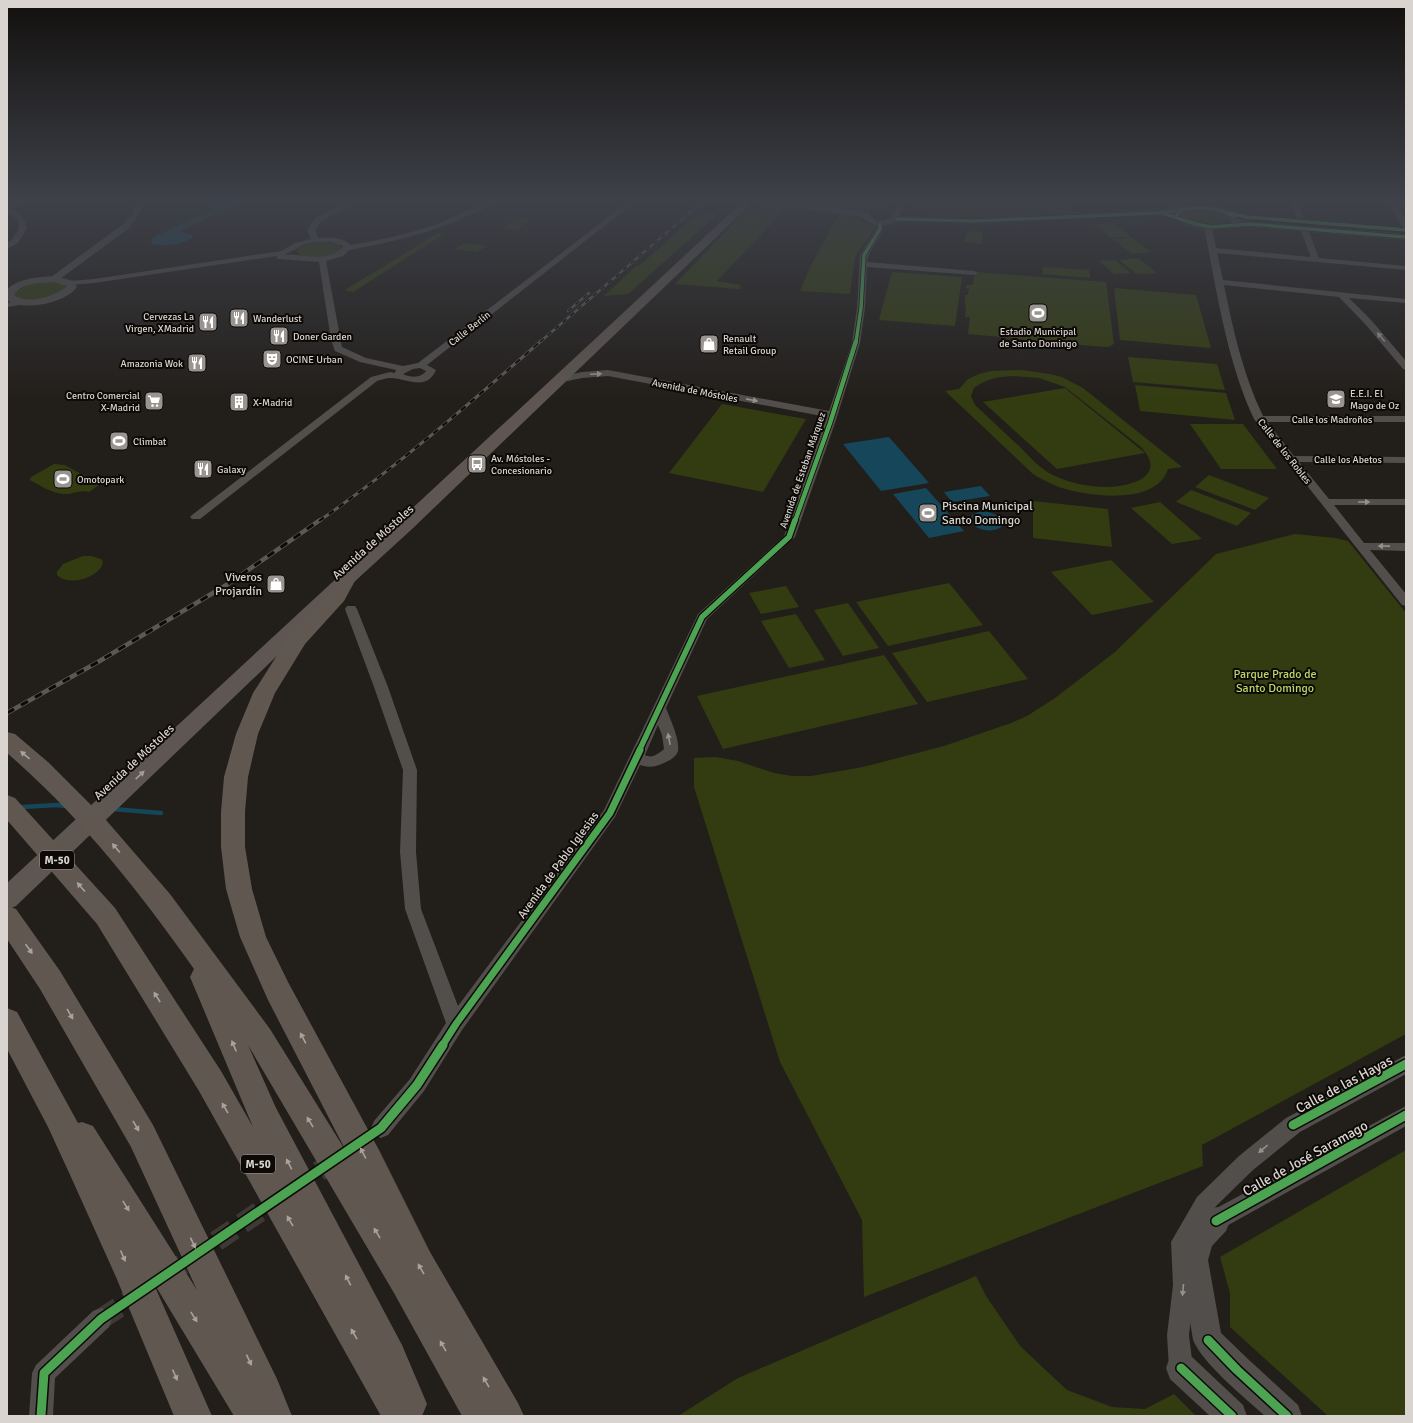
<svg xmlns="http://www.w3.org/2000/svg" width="1413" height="1423" font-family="Signika,sans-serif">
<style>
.green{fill:#333c10;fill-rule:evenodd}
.water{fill:#15465a}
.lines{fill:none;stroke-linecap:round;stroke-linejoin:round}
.stream{stroke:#15465a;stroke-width:4.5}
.minor-tunnel{stroke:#3d3935;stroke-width:21;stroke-dasharray:21 10;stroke-linecap:butt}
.minor{fill:#514e4b;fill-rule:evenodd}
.tertiary{fill:#514e4b;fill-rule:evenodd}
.primary{fill:#5e5651;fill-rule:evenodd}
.motorway{fill:#615751;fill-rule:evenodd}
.rail-far2-casing{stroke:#5a5855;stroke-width:2.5}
.rail-far1-casing{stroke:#5a5855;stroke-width:3}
.rail-casing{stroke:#5a5855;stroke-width:4.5}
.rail-far2{stroke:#0c0906;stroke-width:1.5;stroke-dasharray:5;stroke-linecap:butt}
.rail-far1{stroke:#0c0906;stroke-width:2;stroke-dasharray:6;stroke-linecap:butt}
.rail{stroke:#0c0906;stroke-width:3;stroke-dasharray:8;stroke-linecap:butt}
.cycleway-far4-casing{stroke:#0c0906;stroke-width:5}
.cycleway-far3-casing{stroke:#0c0906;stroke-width:6}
.cycleway-far2-casing{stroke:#0c0906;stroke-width:8}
.cycleway-far1-casing{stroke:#0c0906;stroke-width:10}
.cycleway-casing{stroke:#0c0906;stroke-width:12}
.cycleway-far4{stroke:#4ca352;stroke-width:3.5}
.cycleway-far3{stroke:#4ca352;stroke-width:4.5}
.cycleway-far2{stroke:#4ca352;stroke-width:5.5}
.cycleway-far1{stroke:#4ca352;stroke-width:7}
.cycleway{stroke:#4ca352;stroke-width:9}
.oneway{fill:#95918d}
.oneway2{fill:#a9a29d}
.oneway3{fill:#a29b96}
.labels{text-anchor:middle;stroke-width:4;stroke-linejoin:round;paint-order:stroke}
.far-poi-label{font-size:10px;fill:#d9d4cf;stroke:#0c0906;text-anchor:start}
.far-street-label{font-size:10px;fill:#d9d4cf;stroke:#0c0906}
.shield{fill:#0c0906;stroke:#9c9793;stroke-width:1}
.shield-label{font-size:11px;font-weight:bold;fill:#d9d4cf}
.poi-label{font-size:12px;fill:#d9d4cf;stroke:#0c0906;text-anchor:start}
.street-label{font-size:12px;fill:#d9d4cf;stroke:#0c0906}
.park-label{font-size:12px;fill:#bad667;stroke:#0c0906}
.near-street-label{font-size:14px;fill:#d9d4cf;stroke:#0c0906}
</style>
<rect width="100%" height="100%" fill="#221e1a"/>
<g class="green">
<path d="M802,202H892L888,209L864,210Z"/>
<path d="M913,202H1066L1074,213C1061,214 1050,211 1037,212L1038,215L968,217L927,216L930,214L919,209L909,208Z"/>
<path d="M768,205L786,208L717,281L741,285L740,289L675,284L747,209Z"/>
<path d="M1197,210L1219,212L1228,217V220C1218,230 1196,222 1185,216L1184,214L1186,212Z"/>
<path d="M700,212L718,214L628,294L604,296L636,266H639Z"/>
<path d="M839,214L858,218L864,222L876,226L855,257L850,294L800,291L811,265Z"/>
<path d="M509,216L532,219L516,230L504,228L517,219L506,217Z"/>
<path d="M1113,223L1131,237L1112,238L1095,225Z"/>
<path d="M967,231L983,232L982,244L964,242Z"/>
<path d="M438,233L444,234L353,292L345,290Z"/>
<path d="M1132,238L1151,252L1132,254L1113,239Z"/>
<path d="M320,242L338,244L341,249C333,258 305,261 297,252L298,249L306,245Z"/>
<path d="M464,243L487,246L477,252L455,249Z"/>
<path d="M1138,258L1157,273L1137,274L1119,260Z"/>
<path d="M1115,260L1131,273L1114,274L1099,261Z"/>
<path d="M1043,267L1089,270L1090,278L1043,274Z"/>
<path d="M892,272L962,277L955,326L879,320Z"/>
<path d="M975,272L1106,282L1114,344L1108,347L1092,346L968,334L970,317H965L966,305H965V295H968L969,288H966V285H973Z"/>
<path d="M52,281L64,284L66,286C63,296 34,301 24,300C21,299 18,298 15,297L14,294C25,284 37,283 52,281Z"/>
<path d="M1114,288L1196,295L1211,348L1120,340Z"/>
<path d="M1128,357L1217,364L1225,390L1133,382Z"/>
<path d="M1021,370L1050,374L1062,377L1083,388L1182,467L1168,469C1157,503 1100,497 1073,491C1059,488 1046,482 1033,474L945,391L959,389L968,379L979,374L991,371ZM1012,376L1039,378L1065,387L1141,447C1168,476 1131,487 1106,487C1089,487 1070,483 1055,476C1041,470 1031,458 1020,447C1005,433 990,419 975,405L971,396L974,388C986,379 997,377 1012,376Z"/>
<path d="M1135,385L1226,393L1235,420L1140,411Z"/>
<path d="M1065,388L1145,453L1057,469L983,402Z"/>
<path d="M722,404L806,419L763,492L669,473Z"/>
<path d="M1190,424H1243L1277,469H1221Z"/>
<path d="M54,464L65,465L81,474L103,481V482L89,492C81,490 76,493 68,494C54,495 41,486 30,480L31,477Z"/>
<path d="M1209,475L1269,498L1255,510L1195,487Z"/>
<path d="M1191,490L1251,513L1237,526L1176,502Z"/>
<path d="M1033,501L1108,509L1112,547L1033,538Z"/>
<path d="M1160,502L1202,539L1172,544L1131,508Z"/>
<path d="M1295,534L1335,538L1348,541L1406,613V1034L1202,1145L1203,1166L864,1297L862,1220L780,1062L694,787V758L716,757L738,761L774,773L792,776H811L863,767L944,746L1011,723L1027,716L1055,698L1115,652L1216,554Z"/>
<path d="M83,556H91L101,559L103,562C100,578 68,587 57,575V572L63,564Z"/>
<path d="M1111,560L1154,602L1092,615L1051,572Z"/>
<path d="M949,583L983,625L888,646L856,602Z"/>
<path d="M786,586L799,607L761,614L749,593Z"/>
<path d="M848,603L879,648L843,656L814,610Z"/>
<path d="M796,614L825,660L789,668L761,621Z"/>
<path d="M989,631L1028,679L927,702L892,653Z"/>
<path d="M884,655L918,704L723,749L697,696Z"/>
<path d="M1406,1150V1416H1328L1230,1327V1293L1220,1257Z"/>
<path d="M976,1276L986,1296L1021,1347L1067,1390L1112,1407L1145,1409L1174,1394L1196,1416H678L738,1378Z"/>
</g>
<g class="water">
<path d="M210,202H241L180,231L192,235V238C180,245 166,247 152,244L151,240L156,236L209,211Z"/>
<path d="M889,437L929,483L881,491L843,444Z"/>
<path d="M981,486L990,496L952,502L944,492Z"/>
<path d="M926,488L964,531L929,538L893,494Z"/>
<path d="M978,512H989L1003,518L1004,524C996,535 974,531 969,519L971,516Z"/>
</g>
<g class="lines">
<g class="stream">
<path d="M7,808L56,805L67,806"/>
<path d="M112,809L161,813"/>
</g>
<g class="minor-tunnel">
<path d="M165,1276L337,1159"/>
<path d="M101,1319L142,1292"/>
</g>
<g class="minor">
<path d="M14,202H24L9,208C19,212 25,218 27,228L18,243L7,249V243L12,240L19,228L17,219L7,212V205Z"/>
<path d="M136,202H142L141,212L128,229L57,281H51V277L122,225L134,212Z"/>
<path d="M346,202H354L321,222L315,230L318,238C329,237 342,237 351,245C380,240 409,234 437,224C454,218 479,202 494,202C488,208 478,212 470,215C432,233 391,242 349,250L343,256L326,261L342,347L366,358L403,366L418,363L628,202H635L427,365L436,370C426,393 404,377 390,378C386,378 381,380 377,381L200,519H192L190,517L192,515L371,377L390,372L395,373L396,370L360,362L335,351L331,340L319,262L280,259H277V256L94,283L70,285L66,283L70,281L94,279L281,251L295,243L311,239L307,230L315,218ZM316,242H330L343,246V247C326,264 305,253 284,255L306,244ZM420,368L426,371C421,378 411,378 403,374L413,369Z"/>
<path d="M900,202H906L898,218H892L891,216Z"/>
<path d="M1162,202H1172L1187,209L1182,210Z"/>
<path d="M1291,202H1297L1305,221L1304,223H1301L1297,221Z"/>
<path d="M1388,202H1406V205L1396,204L1406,220V228H1403Z"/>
<path d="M877,221H883C887,234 868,248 867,262L974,271L978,273L974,275L867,267L865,308L860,343L835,423L795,537L707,619L666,708C670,719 680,739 678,751C677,756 669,761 664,763C656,767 649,768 640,765L615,817L462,1030L424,1091L388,1135L381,1138L374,1135L371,1128L374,1121L410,1079L446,1023L405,909L400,852L403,770L374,687L345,609L347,606H355L357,609L388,687L417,770L416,852L421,909L458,1006L604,810L698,614L784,536L827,417L608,376L582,378L558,383L553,380L555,378L582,372L608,370L829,411L852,343L857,308L860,255L876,229ZM658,725L662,735L664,749C658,754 652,759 645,755Z"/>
<path d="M1205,225H1211L1212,227L1216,248L1311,257L1300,229L1304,227L1308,229L1319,258L1406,266V270L1217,253L1223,280L1406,299V303L1349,298L1372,321L1406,361V370L1403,369L1366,325L1339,297L1224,285C1233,330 1243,374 1263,416H1406V422H1267L1294,456L1406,457V463L1299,462L1329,499H1406V505H1334L1364,543H1406V551L1370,550L1406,594V606L1402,605L1254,419C1226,359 1217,291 1204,227Z"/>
<path d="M22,300L26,302L25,304L7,307V303Z"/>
<path d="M1406,1055V1074L1300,1132L1253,1170L1211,1211L1406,1106V1126L1223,1228L1216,1232L1209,1228L1206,1221L1193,1244L1195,1285L1189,1335L1193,1368L1189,1376L1181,1380L1173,1376L1169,1368L1167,1335L1173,1285L1171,1242L1197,1197L1239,1156L1286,1118Z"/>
<path d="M101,1308L109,1311L112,1319L109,1327L55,1378L53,1416H29L32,1373L36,1365L93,1311Z"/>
</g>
<g class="tertiary">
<path d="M775,202H798L867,212L870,213L872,218C881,223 887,219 896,216L975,218L1155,210L1200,205L1219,207L1230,210L1236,214L1240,221L1406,234V240L1250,227L1208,230L1186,225L1176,218L1158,215L975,224L898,222L881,226L869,223L861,217L779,205ZM1200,211L1224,214L1231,221C1218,230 1195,223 1183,215L1186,212Z"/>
<path d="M54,276L74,281L77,287C66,303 23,312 7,300V289C20,278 38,277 54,276ZM54,282L67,286C55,297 27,305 14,295C21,283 41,283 54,282Z"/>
<path d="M1216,1207L1226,1211L1230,1221L1226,1231L1212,1246L1208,1260L1221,1333L1248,1359L1298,1405L1302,1416H1265C1244,1397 1203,1364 1193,1340L1180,1260L1191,1228L1206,1211Z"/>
<path d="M1181,1353L1192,1357L1243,1405L1247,1416H1210L1170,1379L1166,1368L1170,1357Z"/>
</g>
<path class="primary" d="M742,202H750L751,204L411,530L353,583L16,906L7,910V883C252,656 498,430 742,202Z"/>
<g class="motorway">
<path d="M346,573L353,575L356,579L344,601L305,644L275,693L258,734L248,777L245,812V847L252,889L266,937L288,982L379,1150L430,1252L518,1403L524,1416H462L394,1293L248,1045L276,1108L402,1345L427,1404L422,1416H381L199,1091L97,924L7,820V795L15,798L115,908L221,1071L253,1127L190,977L194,969C139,891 79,815 7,753V732L15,734L48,762L106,820L170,894L270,1029L347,1153L268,1000L240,937L226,889L221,847V812L224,777L236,734L253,693L290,635L329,595L339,575Z"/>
<path d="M7,906L16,909L60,971L153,1125L277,1379L292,1416H234L152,1280L212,1416H174L116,1277L71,1177L48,1127L7,1049V1008L17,1012L78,1123L82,1122L93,1126L197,1290L131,1147L40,989L7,939Z"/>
</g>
<defs>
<g id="rail-far2">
<path d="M568,311L589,293"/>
<path d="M540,342L702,202"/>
</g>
<path id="rail-far1" d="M319,521C397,467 469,404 541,341"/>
<path id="rail" d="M7,713L98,662L228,584L320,520"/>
</defs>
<use href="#rail-far2" class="rail-far2-casing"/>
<use href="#rail-far1" class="rail-far1-casing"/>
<use href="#rail" class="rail-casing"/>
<use href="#rail-far2" class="rail-far2"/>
<use href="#rail-far1" class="rail-far1"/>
<use href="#rail" class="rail"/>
<defs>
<g id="cycleway-far4">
<path d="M1229,213L1247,217L1406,230"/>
<path d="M1165,214L1196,224L1211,227L1250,224L1406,237"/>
<path d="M1177,215L1181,210C1199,206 1218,207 1234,217"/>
<path d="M896,219L975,221L1155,213L1181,210"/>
<path d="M856,342L861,308L864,255L880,229V223"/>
</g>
<path id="cycleway-far3" d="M795,521L830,423L856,341"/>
<path id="cycleway-far2" d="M639,751L702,617L789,537L795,520"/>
<path id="cycleway-far1" d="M442,1046L456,1024L610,813L640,750"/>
<g id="cycleway">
<path d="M1293,1125L1406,1064"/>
<path d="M1216,1221L1406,1115"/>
<path d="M1208,1340L1237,1370L1287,1416"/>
<path d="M1181,1368L1232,1416"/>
<path d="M41,1416L44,1373L101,1319L381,1128L417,1085L443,1045"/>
</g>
</defs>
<use href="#cycleway-far4" class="cycleway-far4-casing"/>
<use href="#cycleway-far3" class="cycleway-far3-casing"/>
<use href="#cycleway-far2" class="cycleway-far2-casing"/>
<use href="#cycleway-far1" class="cycleway-far1-casing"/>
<use href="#cycleway" class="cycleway-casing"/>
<use href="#cycleway-far4" class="cycleway-far4"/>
<use href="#cycleway-far3" class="cycleway-far3"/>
<use href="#cycleway-far2" class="cycleway-far2"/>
<use href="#cycleway-far1" class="cycleway-far1"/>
<use href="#cycleway" class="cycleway"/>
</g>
<defs><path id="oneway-solid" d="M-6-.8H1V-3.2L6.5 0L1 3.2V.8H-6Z"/></defs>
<g class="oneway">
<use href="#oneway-solid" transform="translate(1381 337) rotate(-130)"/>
<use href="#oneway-solid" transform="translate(596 374) rotate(-2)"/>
<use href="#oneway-solid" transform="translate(752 400) rotate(11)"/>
<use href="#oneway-solid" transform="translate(1364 502)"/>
<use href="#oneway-solid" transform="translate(1384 546) rotate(-179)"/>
<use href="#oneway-solid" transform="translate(669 739) rotate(-101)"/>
<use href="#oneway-solid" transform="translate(1263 1149) rotate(140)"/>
<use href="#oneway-solid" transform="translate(1183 1290) rotate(95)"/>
</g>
<g class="oneway2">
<use href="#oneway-solid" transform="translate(25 755) rotate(-140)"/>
<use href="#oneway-solid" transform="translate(116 848) rotate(-130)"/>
<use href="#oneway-solid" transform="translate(81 887) rotate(-131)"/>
<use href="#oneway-solid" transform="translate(29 949) rotate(55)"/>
<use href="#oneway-solid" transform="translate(157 997) rotate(-122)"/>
<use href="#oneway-solid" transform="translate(70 1014) rotate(60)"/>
<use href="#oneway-solid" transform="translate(303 1038) rotate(-118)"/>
<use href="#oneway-solid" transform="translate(234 1046) rotate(-113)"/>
<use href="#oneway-solid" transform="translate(225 1108) rotate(-120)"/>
<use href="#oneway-solid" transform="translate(310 1122) rotate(-121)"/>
<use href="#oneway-solid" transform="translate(136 1126) rotate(60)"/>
<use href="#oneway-solid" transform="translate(363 1153) rotate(-118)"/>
<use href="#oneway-solid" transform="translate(289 1164) rotate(-117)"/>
<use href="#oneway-solid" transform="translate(126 1206) rotate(58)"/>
<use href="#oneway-solid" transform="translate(290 1221) rotate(-120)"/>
<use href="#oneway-solid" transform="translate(377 1233) rotate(-121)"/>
<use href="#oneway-solid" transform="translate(193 1243) rotate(65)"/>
<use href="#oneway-solid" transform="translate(123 1256) rotate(66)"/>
<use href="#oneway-solid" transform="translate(421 1269) rotate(-120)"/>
<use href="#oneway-solid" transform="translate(348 1280) rotate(-117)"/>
<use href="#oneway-solid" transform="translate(194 1317) rotate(58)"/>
<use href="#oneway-solid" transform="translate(354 1334) rotate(-120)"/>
<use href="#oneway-solid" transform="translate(443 1346) rotate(-120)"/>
<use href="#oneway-solid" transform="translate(249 1360) rotate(65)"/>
<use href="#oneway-solid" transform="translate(175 1375) rotate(66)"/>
<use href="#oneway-solid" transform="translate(486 1382) rotate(-120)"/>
</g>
<use class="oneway3" href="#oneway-solid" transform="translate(140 775) rotate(-43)"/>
<linearGradient id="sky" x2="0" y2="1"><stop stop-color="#13100e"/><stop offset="0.5" stop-color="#3e4149"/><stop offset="1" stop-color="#3e4149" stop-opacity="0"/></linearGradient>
<rect width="1413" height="401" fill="url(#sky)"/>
<defs>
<symbol id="stadium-square" viewBox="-11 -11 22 22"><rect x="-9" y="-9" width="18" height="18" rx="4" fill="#999490" stroke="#0c0906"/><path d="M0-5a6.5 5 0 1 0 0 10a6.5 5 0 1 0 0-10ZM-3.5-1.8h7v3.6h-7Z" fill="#fff"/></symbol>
<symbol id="restaurant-square" viewBox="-11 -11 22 22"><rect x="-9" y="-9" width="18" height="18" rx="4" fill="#999490" stroke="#0c0906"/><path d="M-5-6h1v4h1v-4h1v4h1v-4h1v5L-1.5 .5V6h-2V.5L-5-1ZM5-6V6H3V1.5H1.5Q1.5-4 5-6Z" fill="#fff"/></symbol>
<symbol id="shop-square" viewBox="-11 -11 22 22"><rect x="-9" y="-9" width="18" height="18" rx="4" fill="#999490" stroke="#0c0906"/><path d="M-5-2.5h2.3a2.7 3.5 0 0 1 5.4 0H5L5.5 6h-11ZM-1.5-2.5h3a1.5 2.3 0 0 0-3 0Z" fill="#fff"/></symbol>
<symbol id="theatre-square" viewBox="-11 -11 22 22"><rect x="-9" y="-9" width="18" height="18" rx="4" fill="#999490" stroke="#0c0906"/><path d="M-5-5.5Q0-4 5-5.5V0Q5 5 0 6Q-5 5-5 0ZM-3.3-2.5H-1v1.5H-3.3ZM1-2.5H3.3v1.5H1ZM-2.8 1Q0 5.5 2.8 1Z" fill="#fff"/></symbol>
<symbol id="school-square" viewBox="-11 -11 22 22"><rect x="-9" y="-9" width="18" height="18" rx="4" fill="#999490" stroke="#0c0906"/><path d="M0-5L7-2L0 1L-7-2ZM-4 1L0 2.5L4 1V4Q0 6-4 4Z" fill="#fff"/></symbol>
<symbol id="supermarket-square" viewBox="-11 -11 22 22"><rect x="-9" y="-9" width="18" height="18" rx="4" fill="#999490" stroke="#0c0906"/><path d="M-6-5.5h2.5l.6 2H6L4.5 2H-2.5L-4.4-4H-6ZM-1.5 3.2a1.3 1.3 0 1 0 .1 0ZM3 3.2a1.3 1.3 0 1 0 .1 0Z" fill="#fff"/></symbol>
<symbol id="building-square" viewBox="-11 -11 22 22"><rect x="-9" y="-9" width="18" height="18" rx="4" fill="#999490" stroke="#0c0906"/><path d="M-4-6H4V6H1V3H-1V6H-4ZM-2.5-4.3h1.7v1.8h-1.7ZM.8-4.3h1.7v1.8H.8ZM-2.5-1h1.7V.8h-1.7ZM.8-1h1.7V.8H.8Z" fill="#fff"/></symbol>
<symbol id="bus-square" viewBox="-11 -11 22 22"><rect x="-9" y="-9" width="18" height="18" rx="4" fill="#999490" stroke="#0c0906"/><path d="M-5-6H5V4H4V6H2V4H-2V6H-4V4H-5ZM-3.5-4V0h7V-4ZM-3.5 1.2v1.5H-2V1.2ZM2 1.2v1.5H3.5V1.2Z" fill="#fff"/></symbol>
</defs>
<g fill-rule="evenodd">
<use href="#stadium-square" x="1027" y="302" width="22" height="22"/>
<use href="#restaurant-square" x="228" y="307" width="22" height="22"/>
<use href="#restaurant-square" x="197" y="311" width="22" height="22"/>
<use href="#restaurant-square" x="268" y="325" width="22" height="22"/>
<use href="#shop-square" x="698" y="333" width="22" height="22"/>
<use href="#theatre-square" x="261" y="348" width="22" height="22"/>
<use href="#restaurant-square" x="186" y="352" width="22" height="22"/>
<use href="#school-square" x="1325" y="388" width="22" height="22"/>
<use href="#supermarket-square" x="143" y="390" width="22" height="22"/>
<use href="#building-square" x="228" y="391" width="22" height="22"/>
<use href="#stadium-square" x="108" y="430" width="22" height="22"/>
<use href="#bus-square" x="466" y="453" width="22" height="22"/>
<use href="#restaurant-square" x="192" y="458" width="22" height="22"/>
<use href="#stadium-square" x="52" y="468" width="22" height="22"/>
<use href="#stadium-square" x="917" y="502" width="22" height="22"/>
<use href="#shop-square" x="265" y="573" width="22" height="22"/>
</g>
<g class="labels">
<g class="far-poi-label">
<text x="194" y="320" text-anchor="end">Cervezas La<tspan x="194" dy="12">Virgen, XMadrid</tspan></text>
<text x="253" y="322">Wanderlust</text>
<text x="1038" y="335" text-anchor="middle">Estadio Municipal<tspan x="1038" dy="12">de Santo Domingo</tspan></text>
<text x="293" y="340">Doner Garden</text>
<text x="723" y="342">Renault<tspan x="723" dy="12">Retail Group</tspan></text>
<text x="286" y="363">OCINE Urban</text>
<text x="183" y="367" text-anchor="end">Amazonia Wok</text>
<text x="1350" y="397">E.E.I. El<tspan x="1350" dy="12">Mago de Oz</tspan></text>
<text x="140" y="399" text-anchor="end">Centro Comercial<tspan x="140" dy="12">X-Madrid</tspan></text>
<text x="253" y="406">X-Madrid</text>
<text x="133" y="445">Climbat</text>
<text x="491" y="462">Av. Móstoles -<tspan x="491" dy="12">Concesionario</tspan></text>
<text x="217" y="473">Galaxy</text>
<text x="77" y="483">Omotopark</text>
</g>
<g class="far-street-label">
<text transform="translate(469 328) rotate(-38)" y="4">Calle Berlín</text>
<text transform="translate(695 390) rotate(11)" y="4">Avenida de Móstoles</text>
<text x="1332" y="423">Calle los Madroños</text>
<text transform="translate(1285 451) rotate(52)" y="4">Calle de los Robles</text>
<text x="1348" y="463">Calle los Abetos</text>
<text transform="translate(802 470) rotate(-71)" y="4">Avenida de Esteban Márquez</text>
</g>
<g class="shield">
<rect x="40" y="851" width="34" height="18" rx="3"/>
<rect x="241" y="1155" width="34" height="18" rx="3"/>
</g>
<g class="shield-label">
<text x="57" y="864">M-50</text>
<text x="258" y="1168">M-50</text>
</g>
<g class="poi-label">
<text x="942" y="510">Piscina Municipal<tspan x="942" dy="14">Santo Domingo</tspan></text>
<text x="262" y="581" text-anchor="end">Viveros<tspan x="262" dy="14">Projardín</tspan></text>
</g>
<g class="street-label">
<text transform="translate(373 542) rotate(-42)" y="4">Avenida de Móstoles</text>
<text transform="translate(134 762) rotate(-43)" y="4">Avenida de Móstoles</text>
<text transform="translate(558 865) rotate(-54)" y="4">Avenida de Pablo Iglesias</text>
</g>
<g class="park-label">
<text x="1275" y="678">Parque Prado de<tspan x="1275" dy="14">Santo Domingo</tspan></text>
</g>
<g class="near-street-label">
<text transform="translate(1344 1084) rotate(-28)" y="5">Calle de las Hayas</text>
<text transform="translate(1305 1158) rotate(-29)" y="5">Calle de José Saramago</text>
</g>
</g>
<rect width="1413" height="1423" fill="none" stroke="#d9d4cf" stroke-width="16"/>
</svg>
